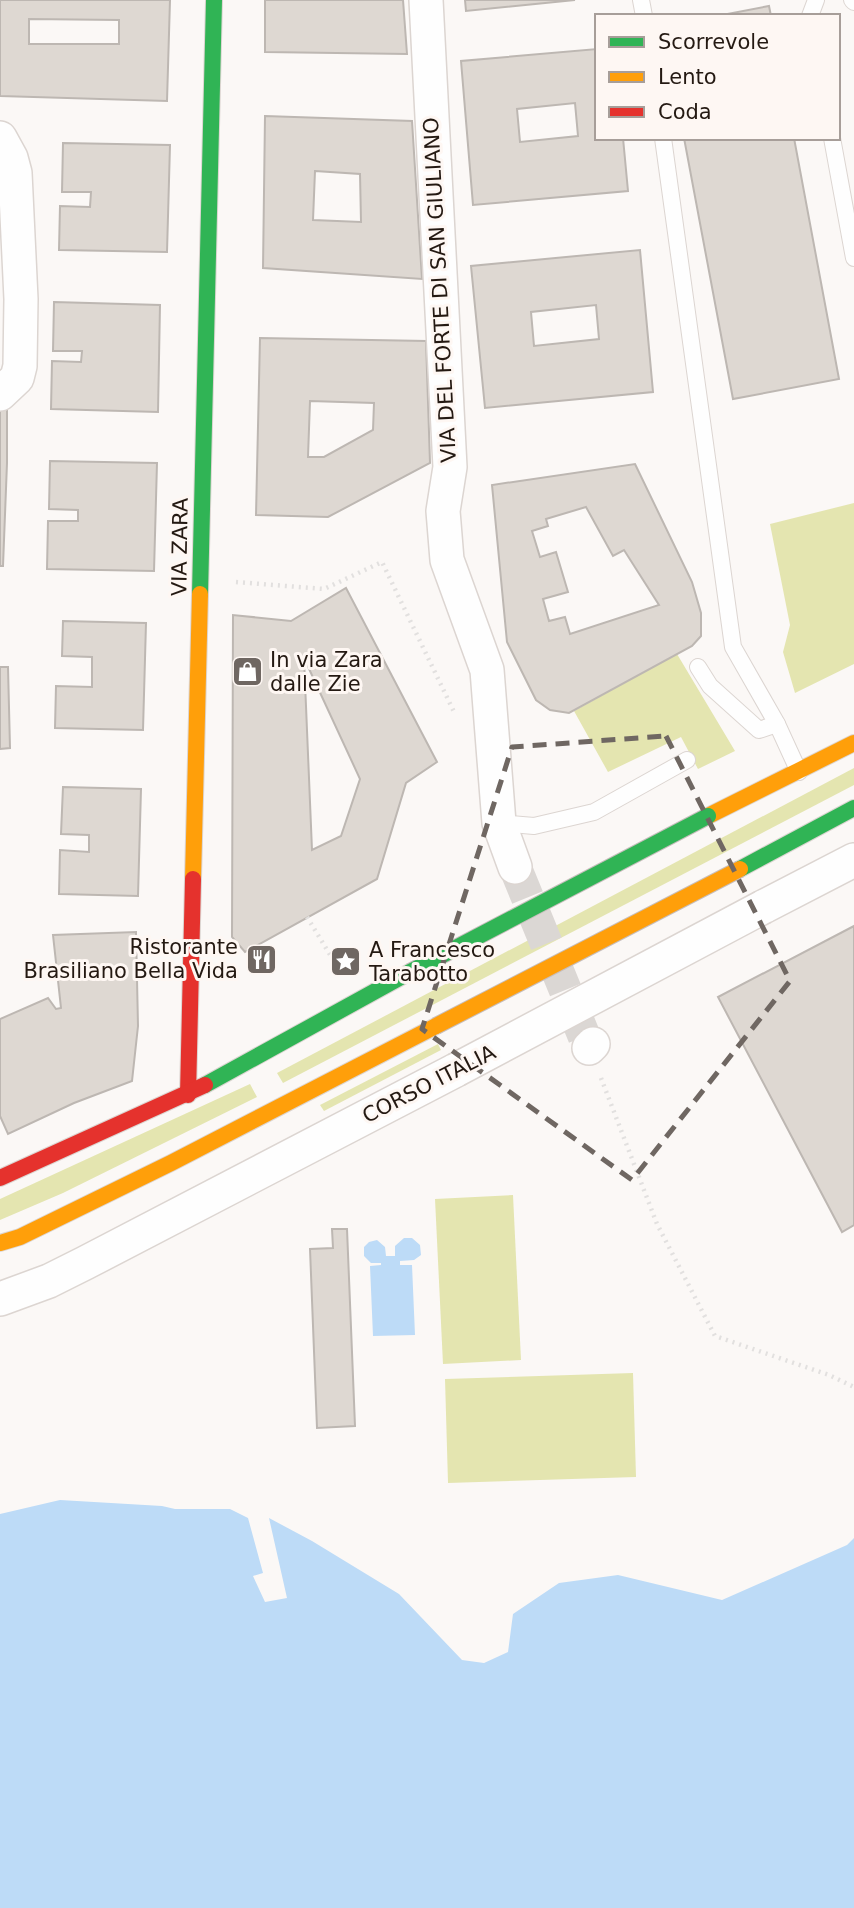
<svg xmlns="http://www.w3.org/2000/svg" width="854" height="1908" font-family="'DejaVu Sans',sans-serif">
<style>
.green{fill:#e4e5b0}
.water{fill:#bddbf7}
.building{fill:#ded8d2;stroke:#bdb7b2;stroke-width:2;fill-rule:evenodd}
.lines{fill:none;stroke-linecap:round;stroke-linejoin:round}
.street-tunnel{stroke:#dbd7d4;stroke-width:33;stroke-dasharray:33 17;stroke-linecap:butt}
.lane-casing{stroke:#dcd5d1;stroke-width:18}
.street-casing{stroke:#dcd5d1;stroke-width:36}
.fast-casing{stroke:#dcd5d1;stroke-width:18}
.slow-casing{stroke:#dcd5d1;stroke-width:18}
.jam-casing{stroke:#dcd5d1;stroke-width:18}
.path{stroke:#e2e0df;stroke-width:4.5;stroke-dasharray:2 5;stroke-linecap:butt}
.lane{stroke:#fefefe;stroke-width:16}
.street{stroke:#fefefe;stroke-width:33}
.fast{stroke:#30b455;stroke-width:16}
.slow{stroke:#ff9f0a;stroke-width:16}
.jam{stroke:#e5322d;stroke-width:16}
.street-bridge-casing{stroke:#dcd5d1;stroke-width:36;stroke-linecap:butt}
.fast-bridge-casing{stroke:#c7bebc;stroke-width:18;stroke-linecap:butt}
.slow-bridge-casing{stroke:#c7bebc;stroke-width:18;stroke-linecap:butt}
.street-bridge{stroke:#fefefe;stroke-width:33}
.fast-bridge{stroke:#30b455;stroke-width:16}
.slow-bridge{stroke:#ff9f0a;stroke-width:16}
.marked{fill:none;stroke:#6f6762;stroke-width:5;stroke-dasharray:14 9;stroke-linejoin:round}
.labels{text-anchor:middle;stroke-width:6;stroke-linejoin:round;paint-order:stroke}
.street-label{font-size:21px;fill:#241912;stroke:#fef7f3}
.poi-label{font-size:21px;fill:#241912;stroke:#fef7f3;text-anchor:start}
</style>
<rect width="100%" height="100%" fill="#fbf8f6"/>
<g class="green">
<path d="M854,503V664L795,693L783,652L790,625L770,524Z"/>
<path d="M677,654L735,751L698,769L681,737L608,772L574,711Z"/>
<path d="M854,768V785L283,1083L277,1073Z"/>
<path d="M438,1044L441,1050L324,1111L320,1105Z"/>
<path d="M250,1084L257,1097L63,1193L0,1220V1199Z"/>
<path d="M513,1195L521,1360L443,1364L435,1199Z"/>
<path d="M633,1373L636,1477L448,1483L445,1379Z"/>
</g>
<g class="water">
<path d="M404,1238H412L420,1245L421,1255L414,1260L400,1261V1265H412L415,1335L373,1336L370,1266L381,1265V1263H371L364,1256V1247L369,1242L377,1240L385,1247L386,1256H395V1246Z"/>
<path d="M60,1500L162,1506L175,1509H230L248,1518L263,1573L253,1576L265,1602L287,1598L269,1518L312,1541L399,1594L462,1660L484,1663L508,1652L513,1614L559,1583L618,1575L722,1600L847,1545L854,1538V1908H0V1514Z"/>
</g>
<g class="building">
<path d="M0,0H170L167,101L0,96ZM29,19L119,20V44H29Z"/>
<path d="M265,0H403L407,54L265,52Z"/>
<path d="M465,0H575L466,11Z"/>
<path d="M769,6L771,16H717Z"/>
<path d="M597,49V138H623L628,191L473,205L461,61ZM575,103L578,136L520,142L517,109Z"/>
<path d="M265,116L412,121L422,279L263,268ZM315,171L360,174L361,222L313,220Z"/>
<path d="M684,138H794L839,379L733,399Z"/>
<path d="M63,143L170,145L167,252L59,250L60,206L90,207L91,192H62Z"/>
<path d="M640,250L653,392L485,408L471,266ZM596,305L599,339L534,346L531,312Z"/>
<path d="M54,302L160,305L158,412L51,409L52,361L81,362L82,351H53Z"/>
<path d="M260,338L426,341L430,463L328,517L256,515ZM310,401L374,403L373,430L324,457H308Z"/>
<path d="M7,406V463L3,566H0V407Z"/>
<path d="M50,461L157,463L154,571L47,569L48,521H78V510L49,509Z"/>
<path d="M635,464L692,582L701,613V636L692,646L569,713L550,710L536,700L507,642L492,485ZM586,507L613,556L624,550L659,605L570,634L565,617L549,621L543,599L568,592L556,552L540,557L532,531L548,526L546,519Z"/>
<path d="M346,588L437,762L406,783L377,879L245,952L232,937L233,615L291,621ZM304,658L360,779L341,836L312,850Z"/>
<path d="M63,621L146,623L143,730L55,728L56,686L92,687V657L62,656Z"/>
<path d="M0,667H8L10,748L0,749Z"/>
<path d="M63,787L141,789L138,896L59,894L60,850L89,852V835L61,834Z"/>
<path d="M854,926V1225L842,1232L718,997Z"/>
<path d="M136,932L138,1026L132,1081L74,1103L8,1134L0,1116V1019L48,998L56,1009L61,1008L53,935Z"/>
<path d="M332,1229H347L355,1426L317,1428L310,1249L333,1248Z"/>
</g>
<g class="lines">
<path class="street-tunnel" d="M515,867L589,1048"/>
<defs>
<g id="lane">
<path d="M641,0L644,16"/>
<path d="M852,0L854,2"/>
<path d="M810,16L816,0"/>
<path d="M663,138L733,647L777,724L799,772"/>
<path d="M832,138L854,258"/>
<path d="M698,667L710,686L759,730L777,724"/>
<path d="M499,823L534,826L594,812L687,760"/>
</g>
<g id="street">
<path d="M426,0L450,467L443,511L447,560L487,670L499,823L515,867"/>
<path d="M0,138L11,158L15,173L21,299L20,366L17,378L0,394"/>
<path d="M763,907L854,860"/>
<path d="M589,1048L593,1044"/>
<path d="M0,1299L49,1281L85,1263L456,1070"/>
</g>
<g id="fast">
<path d="M200,594L214,0"/>
<path d="M740,869L854,808"/>
<path d="M205,1085L410,972"/>
</g>
<g id="slow">
<path d="M708,816L854,743"/>
<path d="M193,879L200,594"/>
<path d="M0,1243L20,1237L171,1163L436,1026"/>
</g>
<g id="jam">
<path d="M188,1095L193,879"/>
<path d="M0,1178L205,1085"/>
</g>
</defs>
<use href="#lane" class="lane-casing"/>
<use href="#street" class="street-casing"/>
<use href="#fast" class="fast-casing"/>
<use href="#slow" class="slow-casing"/>
<use href="#jam" class="jam-casing"/>
<g class="path">
<path d="M236,582L324,589L382,562L455,714"/>
<path d="M307,917L340,971"/>
<path d="M601,1078L657,1224L715,1336L829,1375L854,1387"/>
</g>
<use href="#lane" class="lane"/>
<use href="#street" class="street"/>
<use href="#fast" class="fast"/>
<use href="#slow" class="slow"/>
<use href="#jam" class="jam"/>
<defs>
<path id="street-bridge" d="M456,1070L763,907"/>
<path id="fast-bridge" d="M410,972L708,816"/>
<path id="slow-bridge" d="M436,1026L740,869"/>
</defs>
<use href="#street-bridge" class="street-bridge-casing"/>
<use href="#fast-bridge" class="fast-bridge-casing"/>
<use href="#slow-bridge" class="slow-bridge-casing"/>
<use href="#street-bridge" class="street-bridge"/>
<use href="#fast-bridge" class="fast-bridge"/>
<use href="#slow-bridge" class="slow-bridge"/>
</g>
<path class="marked" d="M666,736L790,981L632,1180L422,1029L512,747Z"/>
<defs>
<symbol id="shop-square" viewBox="-11 -11 22 22"><rect x="-9" y="-9" width="18" height="18" rx="4" fill="#6f6762" stroke="#fef7f3"/><path d="M-5-2.5h2.3a2.7 3.5 0 0 1 5.4 0H5L5.5 6h-11ZM-1.5-2.5h3a1.5 2.3 0 0 0-3 0Z" fill="#fff"/></symbol>
<symbol id="restaurant-square" viewBox="-11 -11 22 22"><rect x="-9" y="-9" width="18" height="18" rx="4" fill="#6f6762" stroke="#fef7f3"/><path d="M-5-6h1v4h1v-4h1v4h1v-4h1v5L-1.5 .5V6h-2V.5L-5-1ZM5-6V6H3V1.5H1.5Q1.5-4 5-6Z" fill="#fff"/></symbol>
<symbol id="sight-square" viewBox="-11 -11 22 22"><rect x="-9" y="-9" width="18" height="18" rx="4" fill="#6f6762" stroke="#fef7f3"/><path d="M0-6L1.8-2.2L6-1.7L2.9 1.2L3.7 5.4L0 3.3L-3.7 5.4L-2.9 1.2L-6-1.7L-1.8-2.2Z" fill="#fff"/></symbol>
</defs>
<g fill-rule="evenodd">
<use href="#shop-square" x="230" y="654" width="35" height="35"/>
<use href="#restaurant-square" x="244" y="942" width="35" height="35"/>
<use href="#sight-square" x="328" y="944" width="35" height="35"/>
</g>
<g class="labels">
<g class="street-label">
<text transform="translate(440 290) rotate(-93)" y="7">VIA DEL FORTE DI SAN GIULIANO</text>
<text transform="translate(180 547) rotate(-89)" y="7">VIA ZARA</text>
<text transform="translate(429 1084) rotate(-27)" y="7">CORSO ITALIA</text>
</g>
<g class="poi-label">
<text x="270" y="667">In via Zara<tspan x="270" dy="24">dalle Zie</tspan></text>
<text x="238" y="954" text-anchor="end">Ristorante<tspan x="238" dy="24">Brasiliano Bella Vida</tspan></text>
<text x="369" y="957">A Francesco<tspan x="369" dy="24">Tarabotto</tspan></text>
</g>
</g>
<rect x="595" y="14" width="245" height="126" fill="#fef7f3" stroke="#a79e99" stroke-width="2"/>
<rect x="609" y="37" width="35" height="10" fill="#30b455" stroke="#a79e99" stroke-width="2"/>
<text x="658" y="49" font-size="21" fill="#241912">Scorrevole</text>
<rect x="609" y="72" width="35" height="10" fill="#ff9f0a" stroke="#a79e99" stroke-width="2"/>
<text x="658" y="84" font-size="21" fill="#241912">Lento</text>
<rect x="609" y="107" width="35" height="10" fill="#e5322d" stroke="#a79e99" stroke-width="2"/>
<text x="658" y="119" font-size="21" fill="#241912">Coda</text>
</svg>
